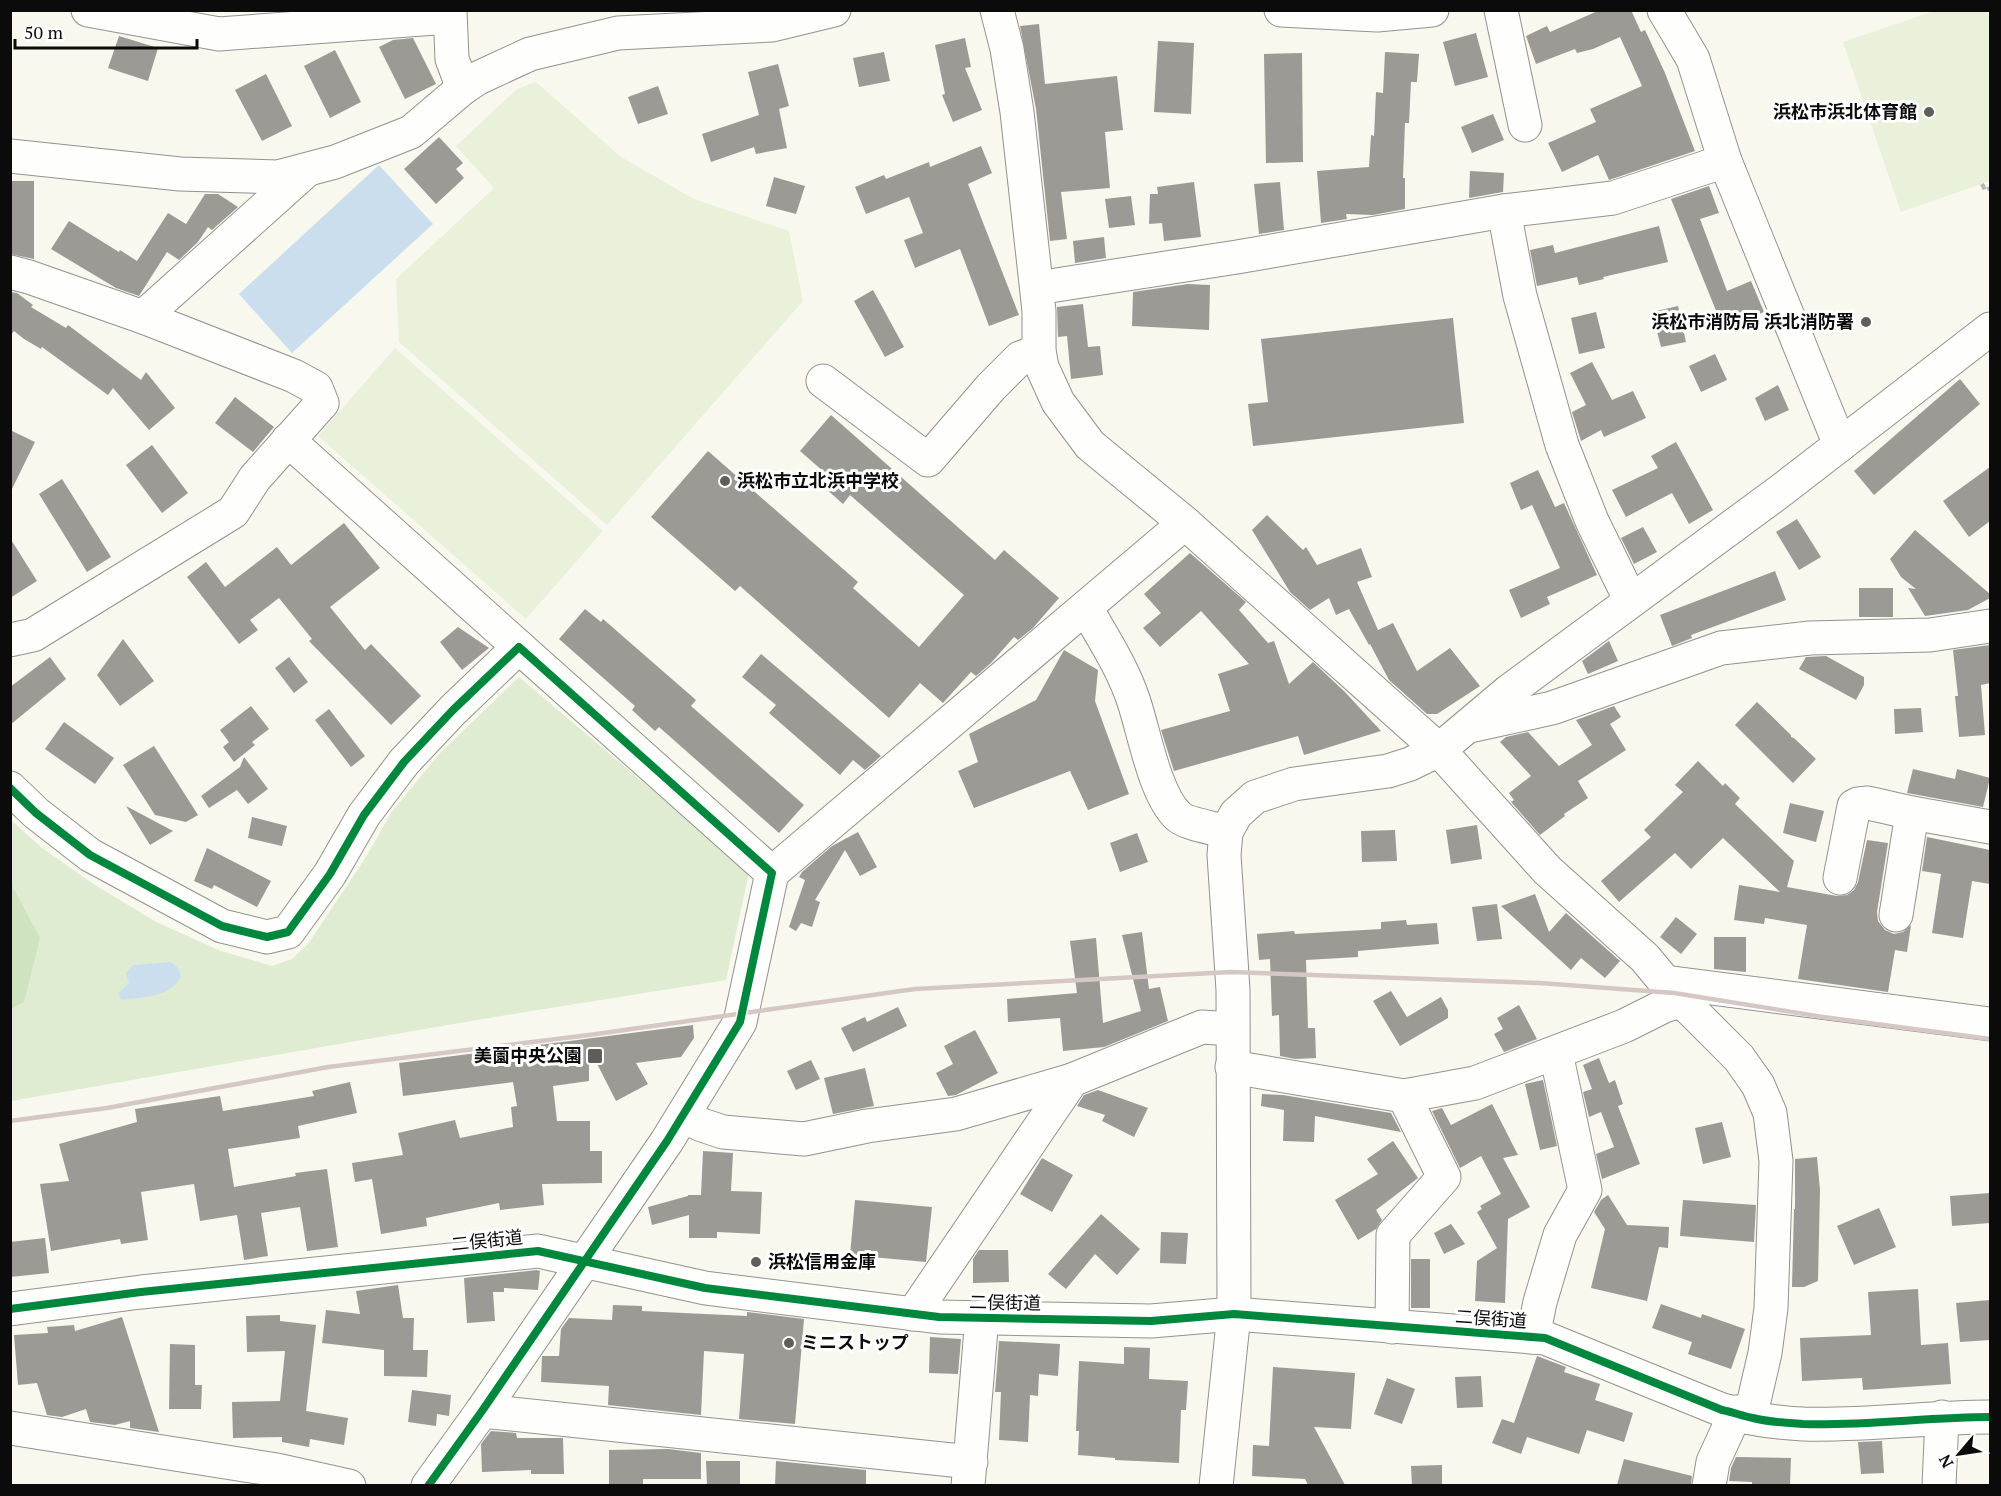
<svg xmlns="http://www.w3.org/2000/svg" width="2001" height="1496" font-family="'PT Serif','Noto Sans JP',serif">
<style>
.green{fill:#dfecd1}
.forest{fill:#cfe3c1}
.pitch{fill:#e9f1db}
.water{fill:#cadeee}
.building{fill:#9b9a95}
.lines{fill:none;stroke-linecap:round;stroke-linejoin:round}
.minor-casing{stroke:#92928e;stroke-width:35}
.path{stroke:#b7b7b5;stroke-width:4;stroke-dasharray:6 3;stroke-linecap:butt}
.minor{stroke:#fefefd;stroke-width:33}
.rail{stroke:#d4c7c4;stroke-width:4.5}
.cycleway-casing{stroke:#fff;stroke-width:11}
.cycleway{stroke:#00873e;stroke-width:8}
.poi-dot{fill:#5e5e5b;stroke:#fff;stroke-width:2}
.labels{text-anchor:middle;stroke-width:6;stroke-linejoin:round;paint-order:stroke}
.poi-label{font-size:18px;font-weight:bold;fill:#0b0b0b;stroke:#fff;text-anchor:end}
.street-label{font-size:18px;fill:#0b0b0b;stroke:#fff}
</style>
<rect width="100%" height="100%" fill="#f8f8ef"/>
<path class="green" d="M519,677L749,872L726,980L494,1017L11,1101V820L42,848L95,885L156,922L221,951L272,966L292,959L308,944L366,857L391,813L439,754Z"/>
<path class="forest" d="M10,882L40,938L24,1002L11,1009Z"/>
<g class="pitch">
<path d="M1934,11H1987L1990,20V181L1901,212L1843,42Z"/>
<path d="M536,82L621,157L694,199L789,231L803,301L607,525L399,342L396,279L494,188L456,146L517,89Z"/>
<path d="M395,348L603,531L526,619L318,436Z"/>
</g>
<g class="water">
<path d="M379,165L433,224L292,353L239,294Z"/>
<path d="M170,962L177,967L181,976C171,998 142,997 121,1000L119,993L129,983L126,973L133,965Z"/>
</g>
<g class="building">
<path d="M1600,10H1631L1641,32L1645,30L1665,73L1695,151L1609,180L1598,155L1562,172L1548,143L1596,122L1590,109L1642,86L1620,37L1593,49L1577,53L1575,49L1536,64L1526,36L1547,26L1550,32Z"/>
<path d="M1039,24L1045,84L1117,76L1123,130L1105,132L1110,188L1061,192L1067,239L1050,241L1036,109L1020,26Z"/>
<path d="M1476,33L1488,77L1455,86L1443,42Z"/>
<path d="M119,36L158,48L148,81L108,68Z"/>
<path d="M413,38L436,84L405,99L379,47L393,40Z"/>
<path d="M965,38L971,67L965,68L982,110L953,122L942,95L945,94L935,45Z"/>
<path d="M1158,41L1194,43L1191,114L1154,112Z"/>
<path d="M335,50L361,102L330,118L304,66Z"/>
<path d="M884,52L890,81L859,87L853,58Z"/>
<path d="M1385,52L1419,54L1417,82H1411L1409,123H1405L1403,178H1405V209L1373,215L1346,214L1347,219L1321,223L1317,171L1369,167L1371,135L1374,136L1376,92L1383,93Z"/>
<path d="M1302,53L1303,162L1266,163L1264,54Z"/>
<path d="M778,64L789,106L779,109L787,148L756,154L754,147L711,162L702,134L759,115L748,72Z"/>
<path d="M266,74L292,126L262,141L235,90Z"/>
<path d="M658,86L668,114L638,124L628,97Z"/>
<path d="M1493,114L1504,140L1472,153L1461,127Z"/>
<path d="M439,137L463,163L456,169L464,178L436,204L404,169Z"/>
<path d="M981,146L992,173L968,184L1019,315L989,326L960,249L915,268L904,240L923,233L909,197L866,214L855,187L884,175L886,179L929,162L930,167Z"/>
<path d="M1470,171L1504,173L1503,192L1469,198Z"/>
<path d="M774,177L805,186L796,214L766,206Z"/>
<path d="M10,181H34V259L10,254Z"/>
<path d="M1194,182L1201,237L1164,241L1162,223L1149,224L1150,194H1158L1157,187Z"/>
<path d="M1280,182L1284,230L1259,234L1254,184Z"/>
<path d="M1709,186L1719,213L1700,219L1727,291L1751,281L1764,312L1723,328L1671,199Z"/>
<path d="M205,194H218L238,207L212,230L208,227L198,242L179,260L167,252L139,296L116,288L51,249L69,221L119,252L120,250L137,261L168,213L186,224Z"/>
<path d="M1131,196L1135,225L1109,228L1105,199Z"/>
<path d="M1659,226L1668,262L1603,277L1604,279L1579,285L1577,277L1537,286L1530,250L1553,245L1555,253Z"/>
<path d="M1104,237L1106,258L1075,263L1073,241Z"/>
<path d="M1188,284L1210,285L1209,330L1132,326L1133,292Z"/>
<path d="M873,290L904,347L885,357L854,301Z"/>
<path d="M10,292L17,293L33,305L31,307L66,328L68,325L141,380L146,372L175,408L149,430L113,388L108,395L42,347L41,349L24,339L14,331L10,336Z"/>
<path d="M1083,304L1088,347L1100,346L1103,375L1071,379L1067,336L1058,337L1057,307Z"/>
<path d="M1678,306L1686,342L1661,347L1652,312Z"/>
<path d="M1596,312L1605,348L1579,354L1571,318Z"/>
<path d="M1453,318L1464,423L1253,446L1248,404L1268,402L1261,339Z"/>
<path d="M1715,354L1727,380L1701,392L1689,366Z"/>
<path d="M1592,362L1612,400L1633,391L1646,418L1604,437L1601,430L1581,441L1572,412L1586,405L1570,373Z"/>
<path d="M1960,379L1980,404L1874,495L1854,471Z"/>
<path d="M1778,385L1789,410L1765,421L1755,398Z"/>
<path d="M235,397L274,427L253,452L215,423Z"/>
<path d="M831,415L995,560L1004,550L1059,598L1033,628L1018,640L1014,637L991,663L976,676L971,672L943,703L920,683L889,718L740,586L735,591L651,517L708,451L858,582L853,588L919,647L964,595L850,495L843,504L825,488L832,479L800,451Z"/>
<path d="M10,430L35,442L10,493Z"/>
<path d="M1676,442L1713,510L1689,524L1672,493L1626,517L1612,490L1658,468L1651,456Z"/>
<path d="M152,445L188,493L162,513L126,465Z"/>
<path d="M1990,467V521L1969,537L1943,501Z"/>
<path d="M1538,470L1555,507L1564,503L1597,575L1547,597L1550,604L1521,618L1509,590L1560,568L1532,505L1521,510L1510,483Z"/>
<path d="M62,479L111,557L87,572L39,494Z"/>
<path d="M1267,515L1303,550L1306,547L1317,565L1361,548L1372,577L1357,582L1378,630L1393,623L1417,671L1450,648L1480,686L1437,714H1427L1389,680L1370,644L1369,645L1349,609L1336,615L1329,598L1310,610L1290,592L1252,530Z"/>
<path d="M1797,519L1821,557L1799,570L1776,532Z"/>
<path d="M344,523L380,568L330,607L365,650L371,644L421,696L391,725L309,641L312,639L279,598L250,620L258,630L239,644L187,577L206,562L225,587L277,547L291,565Z"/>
<path d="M1643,527L1657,552L1634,564L1621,538Z"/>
<path d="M1915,530L1990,594V598L1968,610L1925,616L1908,588L1916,589L1901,577L1890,559Z"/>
<path d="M10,538L37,581L10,598Z"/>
<path d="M1190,553L1246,602L1239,610L1268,643L1274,641L1289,684L1313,662L1345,692L1381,731L1304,755L1298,736L1174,771L1161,730L1230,711L1218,674L1249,664L1201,611L1160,647L1143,628L1161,613L1144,594Z"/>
<path d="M1775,571L1786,600L1691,635L1692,638L1672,646L1660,615Z"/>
<rect x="1859" y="588" width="34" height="29"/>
<path d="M585,609L601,622L603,619L696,700L691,706L804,805L779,833L659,727L655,731L632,710L635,706L559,639Z"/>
<path d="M458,627L489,648L462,670L440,642Z"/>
<path d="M123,639L154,681L120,706L97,675Z"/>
<path d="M1609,641L1618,661L1588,674L1582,661Z"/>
<path d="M1990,645V683L1981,685L1985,735L1959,737L1955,696H1958L1953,650Z"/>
<path d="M1064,650L1098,670L1095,701L1129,794L1088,810L1070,771L974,808L958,771L978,762L969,734L1036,700Z"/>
<path d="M761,654L881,756L865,770L853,760L840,775L769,713L776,705L742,677Z"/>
<path d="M1826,656L1864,677V685L1856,700L1799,669L1806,657Z"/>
<path d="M50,657L66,679L10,725V687Z"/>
<path d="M289,657L308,682L294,693L275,668Z"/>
<path d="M1757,702L1791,735V737L1794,738L1816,759L1793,783L1735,725Z"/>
<path d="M251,706L269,729L252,742L255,745L234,762L223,747L229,742L220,730Z"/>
<path d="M1614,706L1621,717L1610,724L1626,750L1578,781L1588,798L1564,814L1565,816L1540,835L1511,802L1514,800L1509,793L1531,776L1500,742L1506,737L1528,732L1559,766L1592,745L1576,720Z"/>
<path d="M1921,708L1923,732L1895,734L1894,709Z"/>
<path d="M329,709L365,756L351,767L315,720Z"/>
<path d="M64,722L114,758L95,784L45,749Z"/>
<path d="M154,746L198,815L186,822L155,815L123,765Z"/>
<path d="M244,757L268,789L248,804L237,790L209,808L201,796L240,767Z"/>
<path d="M1698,761L1723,786L1725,783L1740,798L1735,804L1794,861L1787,887L1837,896L1847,895L1854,890L1858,882L1867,840L1888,843L1877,912L1878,921L1885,930L1894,934L1903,932L1911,925L1907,952L1895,950L1888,992L1798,979L1807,925L1765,918L1764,924L1734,920L1739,885L1780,892L1723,838L1691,869L1675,853L1619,902L1601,881L1651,837L1644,830L1683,792L1675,785Z"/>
<path d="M1913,769L1955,779L1957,769L1990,778L1983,807L1907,793Z"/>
<path d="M1790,803L1824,811L1816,842L1783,833Z"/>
<path d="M126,806L173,831L150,845Z"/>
<path d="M252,817L287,826L282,846L248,838Z"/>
<path d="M1477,825L1482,859L1451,864L1446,830Z"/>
<path d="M1395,830L1397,861L1362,862L1361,831Z"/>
<path d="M858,832L877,867L860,876L845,850L815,900L820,902L812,927L801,923L796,931L789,927L805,880L799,877L802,872L832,846Z"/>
<path d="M1137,833L1148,862L1120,872L1110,843Z"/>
<path d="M1927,837L1990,850V884L1972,881L1963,938L1932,933L1941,874L1922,871Z"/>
<path d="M207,848L271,881L257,907L214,885L212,889L194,881Z"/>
<path d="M1535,894L1549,932L1566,913L1620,961L1605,978L1581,958L1571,970L1501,906Z"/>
<path d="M1497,904L1502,939L1477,941L1472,907Z"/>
<path d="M1676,917L1697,934L1681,954L1660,937Z"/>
<path d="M1406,920L1407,925L1437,923L1439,944L1358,951V957L1306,960L1308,1028H1315L1316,1058L1295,1059L1280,1056L1279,1015L1272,1016L1270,959L1259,960L1257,934L1294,931L1295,934L1381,929V922Z"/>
<path d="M1142,932L1149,989L1160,987L1168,1021L1104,1047L1063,1051L1060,1018L1008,1022L1007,999L1077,993L1070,941L1096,938L1103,1023L1141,1011L1122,935Z"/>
<path d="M1714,937H1746V972L1714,969Z"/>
<path d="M1391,991L1407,1017L1441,997L1448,1010V1018L1400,1046L1373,1001Z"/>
<path d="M1519,1005L1537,1039L1504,1052L1494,1034L1503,1029L1497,1018Z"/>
<path d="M898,1007L907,1026L853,1052L841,1028L865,1017L867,1022Z"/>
<path d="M693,1025L694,1038L681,1057L636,1063L648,1084L616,1101L589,1048V1081L553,1086L557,1121H590V1151H602V1183L542,1184L544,1205L500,1210L499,1203L426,1218L427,1226L381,1234L372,1179L355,1182L352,1163L403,1155L398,1133L455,1120L460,1138L513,1127L511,1107L517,1106L513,1082L403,1096L399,1063Z"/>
<path d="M975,1030L998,1073L956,1095L948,1096L936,1073L953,1064L944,1046Z"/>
<path d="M1599,1058L1609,1083L1615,1080L1623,1104L1618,1106L1640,1164L1602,1179L1596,1154L1614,1147L1601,1112L1589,1117L1583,1092L1592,1089L1583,1065Z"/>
<path d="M811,1060L820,1079L796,1090L787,1071Z"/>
<path d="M865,1068L874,1106L833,1114L824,1078Z"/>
<path d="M1543,1080L1557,1146L1540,1150L1525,1084Z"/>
<path d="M350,1082L357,1113L298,1126L300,1138L228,1149L234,1187L296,1176L295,1173L327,1169L338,1247L307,1251L300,1207L261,1213L268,1256L244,1260L237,1215L200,1221L194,1184L141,1192L148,1240L121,1244L120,1239L51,1251L40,1184L69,1181L59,1144L137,1122L135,1109L220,1096L223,1111L314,1096L312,1091Z"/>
<path d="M1098,1090L1148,1108L1134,1137L1102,1121L1105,1115L1077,1106L1084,1095Z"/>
<path d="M1262,1094L1283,1095L1391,1113L1401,1132L1315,1116L1314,1142L1283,1141L1284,1110L1261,1106Z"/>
<path d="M1492,1104L1518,1155L1503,1158L1530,1207L1508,1219L1505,1303L1475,1301L1477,1261L1497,1248L1477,1212L1482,1209L1480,1206L1501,1194L1481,1156L1460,1168L1432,1111L1442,1108L1451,1125Z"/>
<path d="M1722,1122L1731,1157L1703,1164L1695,1128Z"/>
<path d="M1393,1141L1418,1178L1376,1210L1382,1220L1376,1229L1358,1240L1335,1200L1378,1174L1367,1159Z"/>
<path d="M703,1151L733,1153L731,1191L762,1192L760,1234L717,1232V1238H689V1215L652,1225L648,1207L688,1196V1195H701Z"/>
<path d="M1817,1157L1820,1190L1818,1281L1804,1287H1792L1794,1209H1795V1159Z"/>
<path d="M1042,1158L1073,1175L1052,1212L1020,1194Z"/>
<path d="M1990,1193V1223L1952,1226L1950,1196Z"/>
<path d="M1608,1195L1627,1225L1669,1227L1668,1248L1659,1247L1647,1301L1591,1288L1605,1229L1594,1212L1601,1200Z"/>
<path d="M855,1200L932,1207L926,1262L850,1255Z"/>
<path d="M1683,1200L1756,1205L1754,1242L1680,1236Z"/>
<path d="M1879,1208L1896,1247L1854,1265L1837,1226Z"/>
<path d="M1101,1214L1140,1249L1117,1275L1095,1254L1066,1289L1048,1274Z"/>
<path d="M1451,1224L1465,1244L1444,1254L1434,1233Z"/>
<path d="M1161,1232L1188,1233L1186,1264L1160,1263Z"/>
<path d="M45,1238L49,1273L10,1277V1242Z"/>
<path d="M979,1250H1008L1009,1282L973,1283V1259Z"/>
<rect x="1411" y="1259" width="19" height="49"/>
<path d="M537,1270L540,1271L538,1290L504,1288V1292H493L495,1321L467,1323L464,1278Z"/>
<path d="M398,1285L403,1318H414L413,1350H428L427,1377L384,1376V1350L322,1343L326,1310L360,1314L356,1291Z"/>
<path d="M1918,1289L1921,1345L1948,1343L1951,1384L1863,1390L1862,1378L1802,1381L1800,1338L1871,1335L1868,1292Z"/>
<path d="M1990,1300V1340L1960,1342L1956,1303Z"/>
<path d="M1661,1304L1701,1318L1702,1314L1745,1329L1731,1369L1688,1354L1692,1342L1652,1328Z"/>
<path d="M613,1305L642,1306V1311L747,1316V1312L804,1319L795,1424L739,1419L744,1354L704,1351L701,1415L608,1405L609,1386L541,1382L542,1356H559L561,1329L569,1318L612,1320Z"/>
<path d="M280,1315V1321L316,1325L306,1411L348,1418L344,1445L310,1439L309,1447L282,1442V1437L233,1438L232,1402L280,1401L285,1351L247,1352L246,1316Z"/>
<path d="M122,1317L159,1432L130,1428V1421L115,1425L90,1422L86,1409L62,1417L47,1415L37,1383L18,1385L14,1335L48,1333L47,1327L74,1325L75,1331Z"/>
<path d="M930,1337L961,1339L958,1374L929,1373Z"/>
<path d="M999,1341L1060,1344L1058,1376L1039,1374L1038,1396L1030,1395L1028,1442L999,1440L1001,1392H995Z"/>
<path d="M170,1344L195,1345V1385H202L201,1409H169Z"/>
<path d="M1124,1347L1150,1348L1149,1379L1188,1381L1186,1410H1181L1179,1463L1115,1460V1458L1078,1455L1079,1431H1076L1079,1361L1124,1364Z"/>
<path d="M1537,1356L1566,1367L1564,1372L1600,1384L1595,1400L1633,1413L1624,1442L1587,1430L1579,1454L1527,1437L1521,1454L1492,1443L1502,1419L1514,1423Z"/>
<path d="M1273,1367L1355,1373L1351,1429L1314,1427L1345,1485H1308L1305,1479L1252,1476L1253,1445L1269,1446Z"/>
<path d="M1481,1376L1483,1407L1457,1408L1455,1377Z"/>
<path d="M1387,1378L1415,1389L1402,1424L1374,1414Z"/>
<path d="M412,1390L451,1395L449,1416L437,1414L436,1426L408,1422Z"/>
<path d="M491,1431L516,1433L517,1438H563L564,1474H531V1470L482,1472L481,1444Z"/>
<path d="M1882,1441L1884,1473L1861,1474L1858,1442Z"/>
<path d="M668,1449L701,1453V1479H643V1485H609V1450Z"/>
<path d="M1736,1457L1791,1458L1790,1485H1752V1482L1729,1481L1731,1468Z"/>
<path d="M1624,1459L1692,1476L1691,1485H1617Z"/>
<path d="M706,1461H740V1485H707Z"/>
<path d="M776,1461L866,1470V1485H775Z"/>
<path d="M1442,1465V1485H1412L1411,1466Z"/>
</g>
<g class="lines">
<defs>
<g id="minor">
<path d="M88,10L219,34L449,17"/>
<path d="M450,10L452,59L463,88"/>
<path d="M997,10L1007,49L1017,112L1039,311V351L1042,367L1058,402L1090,445L1185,523"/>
<path d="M1281,10L1377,15L1432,10"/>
<path d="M1501,10L1525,125"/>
<path d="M1664,10L1693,59L1725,161L1840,445"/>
<path d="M10,156L180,174L278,177L335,162L411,132L463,88L478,78L530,54L618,33L772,25L834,10"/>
<path d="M1504,211L1520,296L1562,445L1592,521L1631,601"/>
<path d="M10,272L29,277L143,317L294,376L316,388L322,403L255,478L233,512L33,635L10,640"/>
<path d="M1037,288L1237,257L1504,211L1613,198L1725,161"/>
<path d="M143,317L307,170"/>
<path d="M823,381L928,460L991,387L1020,358L1039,351"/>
<path d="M288,440L519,647"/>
<path d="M1086,608C1103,638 1123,668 1134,702C1144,732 1155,795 1178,816C1186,824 1215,828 1226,832"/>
<path d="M1470,726L1552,708L1721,648L1810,638L1930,635L1990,626"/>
<path d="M10,788L36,813L90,855L222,926L267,937L288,932L330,874L364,815L404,762L453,710L519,647L772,873L740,1022L667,1141L482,1411L428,1486"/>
<path d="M772,873L1185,523L1439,750L1547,870L1645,958L1674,993L1739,1058L1758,1085L1770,1113L1776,1161L1771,1308L1765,1353L1750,1418"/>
<path d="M1840,878L1854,806L1858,804L1868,803L1912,813L1990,827"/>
<path d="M1896,915L1912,813"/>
<path d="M1665,982L1990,1024"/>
<path d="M1232,1067L1404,1096L1475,1083L1624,1026L1664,1006L1681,1001"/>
<path d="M683,1116L702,1125L723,1132L804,1139L867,1126L956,1114L1072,1080L1202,1027L1232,1029"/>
<path d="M10,1309L141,1292L538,1251L705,1288L939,1317L1151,1321L1234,1314L1545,1338L1722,1410C1733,1412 1742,1416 1753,1418C1769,1422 1786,1423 1803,1424C1865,1426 1928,1417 1990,1417"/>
<path d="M913,1314L1072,1080"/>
<path d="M1392,1327L1393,1235L1444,1177L1404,1096"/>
<path d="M1533,1337L1540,1302L1560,1235L1585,1190L1556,1053"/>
<path d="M482,1411L971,1462"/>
<path d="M10,1428L277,1470L349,1486"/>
<path d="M968,1486L982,1317"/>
<path d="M1216,1486L1234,1314L1233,990L1224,855L1226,832L1236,814L1255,797L1294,784L1388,771L1410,764L1439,750L1509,691L1783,489L1990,329"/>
<path d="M1709,1486L1713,1462L1736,1412"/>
<path d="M1939,1486L1942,1417"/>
</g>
</defs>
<use href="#minor" class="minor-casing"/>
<path class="path" d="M1982,184L1985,190L1990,188"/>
<use href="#minor" class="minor"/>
<path class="rail" d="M10,1121L107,1108L328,1067L589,1035L915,989L1231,972L1540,983L1674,993L1823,1017L1990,1039"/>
<defs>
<g id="cycleway">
<path d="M10,788L36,813L90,855L222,926L267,937L288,932L330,874L364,815L404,762L453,710L519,647L772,873L740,1022L667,1141L482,1411L428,1486"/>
<path d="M10,1309L141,1292L538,1251L705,1288L939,1317L1151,1321L1234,1314L1545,1338L1722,1410C1733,1412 1742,1416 1753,1418C1769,1422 1786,1423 1803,1424C1865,1426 1928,1417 1990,1417"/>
</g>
</defs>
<use href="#cycleway" class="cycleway-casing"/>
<use href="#cycleway" class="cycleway"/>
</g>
<g class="poi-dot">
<circle cx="1929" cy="112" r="6"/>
<circle cx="1866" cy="322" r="6"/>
<circle cx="725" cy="481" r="6"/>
<rect x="587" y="1048" width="16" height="16" rx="3"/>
<circle cx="756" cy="1262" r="6"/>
<circle cx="789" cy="1343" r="6"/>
</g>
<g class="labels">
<g class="poi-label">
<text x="1917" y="118">浜松市浜北体育館</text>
<text x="1854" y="328">浜松市消防局 浜北消防署</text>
<text x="737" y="487" text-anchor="start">浜松市立北浜中学校</text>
<text x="582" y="1062">美薗中央公園</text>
<text x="768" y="1268" text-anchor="start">浜松信用金庫</text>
<text x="801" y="1349" text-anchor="start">ミニストップ</text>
</g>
<g class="street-label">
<text transform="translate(487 1241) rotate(-6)" y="6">二俣街道</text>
<text transform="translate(1005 1303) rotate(1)" y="6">二俣街道</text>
<text transform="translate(1491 1319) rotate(4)" y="6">二俣街道</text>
</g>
</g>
<rect width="2001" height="1496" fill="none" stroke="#0b0b0b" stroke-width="24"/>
<g transform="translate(1959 1454) rotate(241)" stroke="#ffffff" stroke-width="4.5" paint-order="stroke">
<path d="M0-4.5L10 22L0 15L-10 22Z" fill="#0b0b0b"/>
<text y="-9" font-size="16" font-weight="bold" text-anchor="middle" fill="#0b0b0b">N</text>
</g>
<path d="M15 39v9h182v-9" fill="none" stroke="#0b0b0b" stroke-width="3"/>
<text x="24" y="39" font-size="18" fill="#0b0b0b" stroke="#ffffff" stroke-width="4.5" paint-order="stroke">50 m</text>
</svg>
